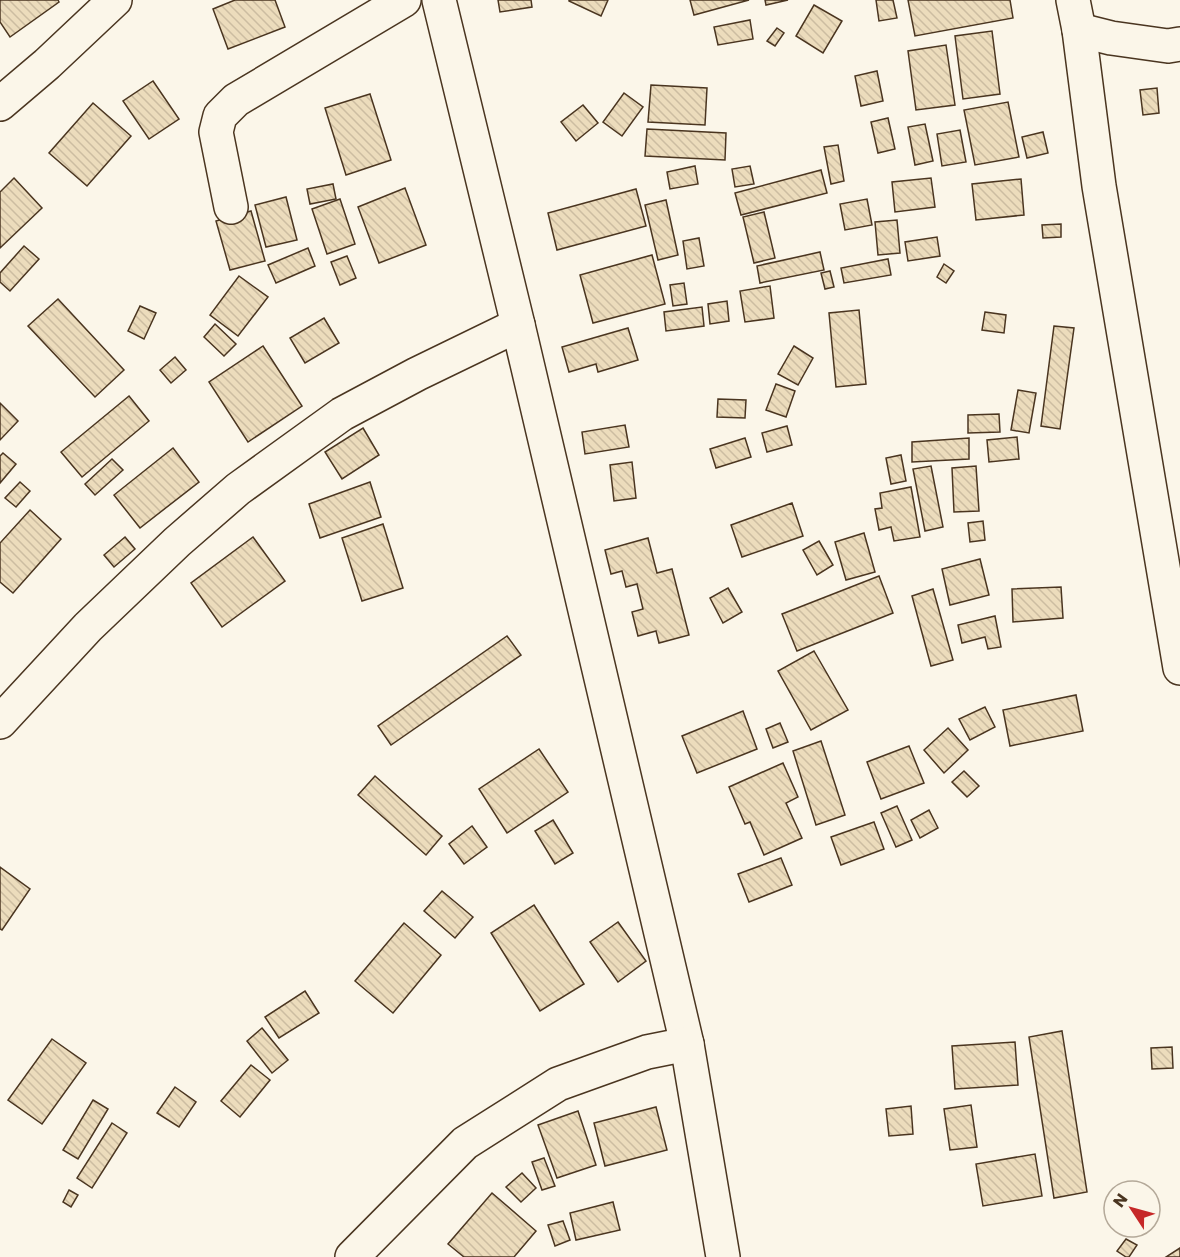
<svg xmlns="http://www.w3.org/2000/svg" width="1180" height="1257" font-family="Poppins,sans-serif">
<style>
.building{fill:url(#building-back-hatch);stroke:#4a3520;stroke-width:1.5}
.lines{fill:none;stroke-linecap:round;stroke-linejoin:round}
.minor-casing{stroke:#4a3520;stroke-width:36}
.minor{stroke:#fbf6e9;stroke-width:33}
</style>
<defs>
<pattern id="building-back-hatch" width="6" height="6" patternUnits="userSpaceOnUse" patternTransform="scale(1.5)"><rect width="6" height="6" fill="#ecdcbc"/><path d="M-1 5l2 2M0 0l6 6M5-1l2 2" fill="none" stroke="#ccbda1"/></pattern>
</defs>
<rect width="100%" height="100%" fill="#fbf6e9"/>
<g class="building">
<path d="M0,0H58L59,2L10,37L0,22Z"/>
<path d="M235,0H275L285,27L228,49L213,9Z"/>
<path d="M498,0H531L532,7L500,12Z"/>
<path d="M569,0H608L601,16L569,1Z"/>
<path d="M690,0H749L694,15Z"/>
<path d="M765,0H788L766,5Z"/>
<path d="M876,0H893L897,18L879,21Z"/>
<path d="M908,0H1010L1013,18L915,36Z"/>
<path d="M814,5L842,21L823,53L796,36Z"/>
<path d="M750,20L753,39L718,45L714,27Z"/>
<path d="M777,28L784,33L775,46L767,41Z"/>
<path d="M992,31L1000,94L963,99L955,36Z"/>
<path d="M946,45L955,105L916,110L908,51Z"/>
<path d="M877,71L883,101L861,106L855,76Z"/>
<path d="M153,81L179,119L149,139L123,101Z"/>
<path d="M651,85L707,88L705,125L648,122Z"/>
<path d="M1157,88L1159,113L1143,115L1140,90Z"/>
<path d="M624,93L643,107L622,136L603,122Z"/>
<path d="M370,94L391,160L346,175L325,108Z"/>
<path d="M1008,102L1019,157L975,165L964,110Z"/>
<path d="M93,103L131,136L87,186L49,153Z"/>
<path d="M583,105L598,123L576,141L561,122Z"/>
<path d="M888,118L895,149L878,153L871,122Z"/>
<path d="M925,124L933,161L915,165L908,127Z"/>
<path d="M647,129L726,133L725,160L645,156Z"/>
<path d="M960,130L966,162L942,166L937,134Z"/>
<path d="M1043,132L1048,153L1027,158L1022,137Z"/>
<path d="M838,145L844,181L831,184L824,147Z"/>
<path d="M695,166L698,184L670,189L667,172Z"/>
<path d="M750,166L754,184L735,187L732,169Z"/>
<path d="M821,170L827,193L741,215L735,193Z"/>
<path d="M14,178L42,208L0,248V192Z"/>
<path d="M931,178L935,207L895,212L892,182Z"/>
<path d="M1021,179L1024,215L976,220L972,184Z"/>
<path d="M333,184L336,199L310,204L307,189Z"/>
<path d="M405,188L426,245L379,263L358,207Z"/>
<path d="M636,189L646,226L557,250L548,213Z"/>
<path d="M286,197L297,240L266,247L255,205Z"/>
<path d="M340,199L355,244L327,254L312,209Z"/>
<path d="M867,199L872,225L845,230L840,204Z"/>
<path d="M666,200L678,255L658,260L645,205Z"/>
<path d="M251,211L265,261L230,270L216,221Z"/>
<path d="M764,212L775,258L754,263L743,217Z"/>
<path d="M897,220L900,253L878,255L875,222Z"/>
<path d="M1061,224V237L1043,238L1042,225Z"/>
<path d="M937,237L940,256L908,261L905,242Z"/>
<path d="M699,238L704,266L687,269L683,241Z"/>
<path d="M24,246L39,259L10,291L0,282V273Z"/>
<path d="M308,248L315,266L276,283L268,265Z"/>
<path d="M820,252L824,270L760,283L757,266Z"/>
<path d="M652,255L665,304L593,323L580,275Z"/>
<path d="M347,256L356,278L340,285L331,262Z"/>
<path d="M888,259L891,275L844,283L841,268Z"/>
<path d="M944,264L954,271L946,283L937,277Z"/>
<path d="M830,271L834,287L825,289L821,273Z"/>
<path d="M239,276L268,297L238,336L210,315Z"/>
<path d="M684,283L687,304L673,306L670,285Z"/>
<path d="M770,286L774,318L745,322L740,291Z"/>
<path d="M58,299L124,370L95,397L28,326Z"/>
<path d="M727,301L729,321L710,324L708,304Z"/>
<path d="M140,306L156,313L144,339L128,331Z"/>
<path d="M702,307L704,326L666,331L664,312Z"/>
<path d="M859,310L866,384L836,387L829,313Z"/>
<path d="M985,312L1006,315L1004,333L982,330Z"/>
<path d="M324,318L339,343L305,363L290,338Z"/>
<path d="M215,324L236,344L224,356L204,337Z"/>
<path d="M1054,326L1074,328L1060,429L1041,426Z"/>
<path d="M628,328L638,360L598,372L596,364L569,372L562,347Z"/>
<path d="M263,346L302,406L248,442L209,382Z"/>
<path d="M794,346L813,358L798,385L778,374Z"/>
<path d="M175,357L186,370L171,383L160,370Z"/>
<path d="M776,384L795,391L786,417L766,410Z"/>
<path d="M1018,390L1036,393L1029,433L1011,430Z"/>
<path d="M129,396L149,421L82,477L61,452Z"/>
<path d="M718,399L746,400L745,418L717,417Z"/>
<path d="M0,403L18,421L0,440Z"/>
<path d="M999,414L1000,432L968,433V415Z"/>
<path d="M625,425L629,447L585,454L582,432Z"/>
<path d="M787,426L792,445L767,452L762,433Z"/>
<path d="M363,428L379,455L342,479L325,452Z"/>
<path d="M1017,437L1019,459L989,462L987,440Z"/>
<path d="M745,438L751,457L716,468L710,449Z"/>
<path d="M969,438V459L912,462V442Z"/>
<path d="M173,448L199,482L140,528L114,495Z"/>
<path d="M3,453L16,464L0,483V456Z"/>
<path d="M901,455L906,481L891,484L886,458Z"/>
<path d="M112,459L123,470L95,495L85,484Z"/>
<path d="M632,462L636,498L614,501L610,465Z"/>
<path d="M931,466L943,527L925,531L913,469Z"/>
<path d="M976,466L979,511L954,512L952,468Z"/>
<path d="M20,482L30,491L16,507L5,498Z"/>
<path d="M370,482L381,517L320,538L309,504Z"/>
<path d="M911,487L920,537L894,541L891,527L879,530L875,509L882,508L880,493Z"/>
<path d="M792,503L803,536L742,557L731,525Z"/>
<path d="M30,510L61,539L13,593L0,582V543Z"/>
<path d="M983,521L985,540L970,542L968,523Z"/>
<path d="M383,524L403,588L362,601L342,538Z"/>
<path d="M864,533L875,572L846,580L835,542Z"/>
<path d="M125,537L135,549L114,567L104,555Z"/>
<path d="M253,537L285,581L222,627L191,583Z"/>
<path d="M648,538L657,573L672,569L689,635L659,643L656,631L638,636L632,612L643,609L637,584L626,587L622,571L611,574L605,550Z"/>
<path d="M819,541L833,565L817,575L803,550Z"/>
<path d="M980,559L989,595L950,605L942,569Z"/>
<path d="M879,576L893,613L797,651L782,614Z"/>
<path d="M1061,587L1063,618L1013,622L1012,589Z"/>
<path d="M728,588L742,612L723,623L710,598Z"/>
<path d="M933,589L953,660L931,666L912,596Z"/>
<path d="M995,616L1001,647L988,649L985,637L962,643L958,625Z"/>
<path d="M507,636L521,655L391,745L378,726Z"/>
<path d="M814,651L848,710L811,730L778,671Z"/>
<path d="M1076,695L1083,731L1010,746L1003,710Z"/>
<path d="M985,707L995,727L970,740L959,719Z"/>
<path d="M743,711L757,749L697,773L682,736Z"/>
<path d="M780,723L788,742L773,748L766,729Z"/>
<path d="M948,728L968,750L944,773L924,750Z"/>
<path d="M821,741L845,815L816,825L793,751Z"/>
<path d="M909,746L924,783L881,799L867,762Z"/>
<path d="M539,749L568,792L507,833L479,789Z"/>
<path d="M783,763L798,797L786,803L802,838L764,855L750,822L745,824L729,787Z"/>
<path d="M964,771L979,786L967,797L952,782Z"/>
<path d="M375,776L442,836L426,855L358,795Z"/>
<path d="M897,806L912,840L896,847L881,813Z"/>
<path d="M929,810L938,828L920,838L911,820Z"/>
<path d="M553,820L573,853L555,864L535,831Z"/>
<path d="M874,822L884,849L841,865L831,837Z"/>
<path d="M472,826L487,847L464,864L449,844Z"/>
<path d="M781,858L792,885L749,902L738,874Z"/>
<path d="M0,867L30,889L2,930L0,929Z"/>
<path d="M442,891L473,917L455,938L424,911Z"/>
<path d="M534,905L584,984L540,1011L491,933Z"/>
<path d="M618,922L646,961L618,982L590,942Z"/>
<path d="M404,923L441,955L393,1013L355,981Z"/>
<path d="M305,991L319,1013L279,1038L265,1017Z"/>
<path d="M262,1028L288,1060L272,1073L247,1041Z"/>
<path d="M1062,1031L1087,1192L1054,1198L1029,1037Z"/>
<path d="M52,1039L86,1063L42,1124L8,1100Z"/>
<path d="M1015,1042L1018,1085L955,1089L952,1046Z"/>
<path d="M1172,1047L1173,1068L1152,1069L1151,1048Z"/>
<path d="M251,1065L270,1080L240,1117L221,1101Z"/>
<path d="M175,1087L196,1102L179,1127L157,1113Z"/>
<path d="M93,1100L108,1109L78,1159L63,1150Z"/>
<path d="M971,1105L977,1147L950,1150L944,1109Z"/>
<path d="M911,1106L913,1134L889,1136L886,1109Z"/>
<path d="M656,1107L667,1150L605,1166L594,1123Z"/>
<path d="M578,1111L596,1165L557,1178L538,1125Z"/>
<path d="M112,1123L127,1133L92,1188L77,1178Z"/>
<path d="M1035,1154L1042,1196L983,1206L976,1164Z"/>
<path d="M544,1158L555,1186L542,1190L532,1162Z"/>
<path d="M522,1173L536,1188L521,1202L506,1187Z"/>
<path d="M69,1190L78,1195L71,1207L63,1202Z"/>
<path d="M492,1193L536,1231L514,1257H464L448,1244Z"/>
<path d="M613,1202L620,1230L576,1240L570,1213Z"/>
<path d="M563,1221L570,1240L555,1246L548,1225Z"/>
<path d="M1126,1239L1137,1245L1129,1257H1126L1117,1251Z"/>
<path d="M1180,1248V1257H1166Z"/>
</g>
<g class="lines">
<defs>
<g id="minor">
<path d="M439,0L518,325L687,1044L723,1257"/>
<path d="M1073,0L1079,30L1099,186L1180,668"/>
<path d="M1079,30L1111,38L1168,46L1180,44"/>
<path d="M0,104L47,64L115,0"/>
<path d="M231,207L216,132L220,116L236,100L404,0"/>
<path d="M0,722L88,627L177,542L238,489L342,414L417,374L518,325"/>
<path d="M352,1257L465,1143L558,1084L647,1052L687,1044"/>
</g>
</defs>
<use href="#minor" class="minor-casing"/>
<use href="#minor" class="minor"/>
</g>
<g transform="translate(1132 1209) rotate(306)"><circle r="28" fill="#fbf6e9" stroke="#b4a999" stroke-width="1.5"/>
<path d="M0-4.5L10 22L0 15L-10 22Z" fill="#c62828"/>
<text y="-9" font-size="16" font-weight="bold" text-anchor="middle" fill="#4a3520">N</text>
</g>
</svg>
